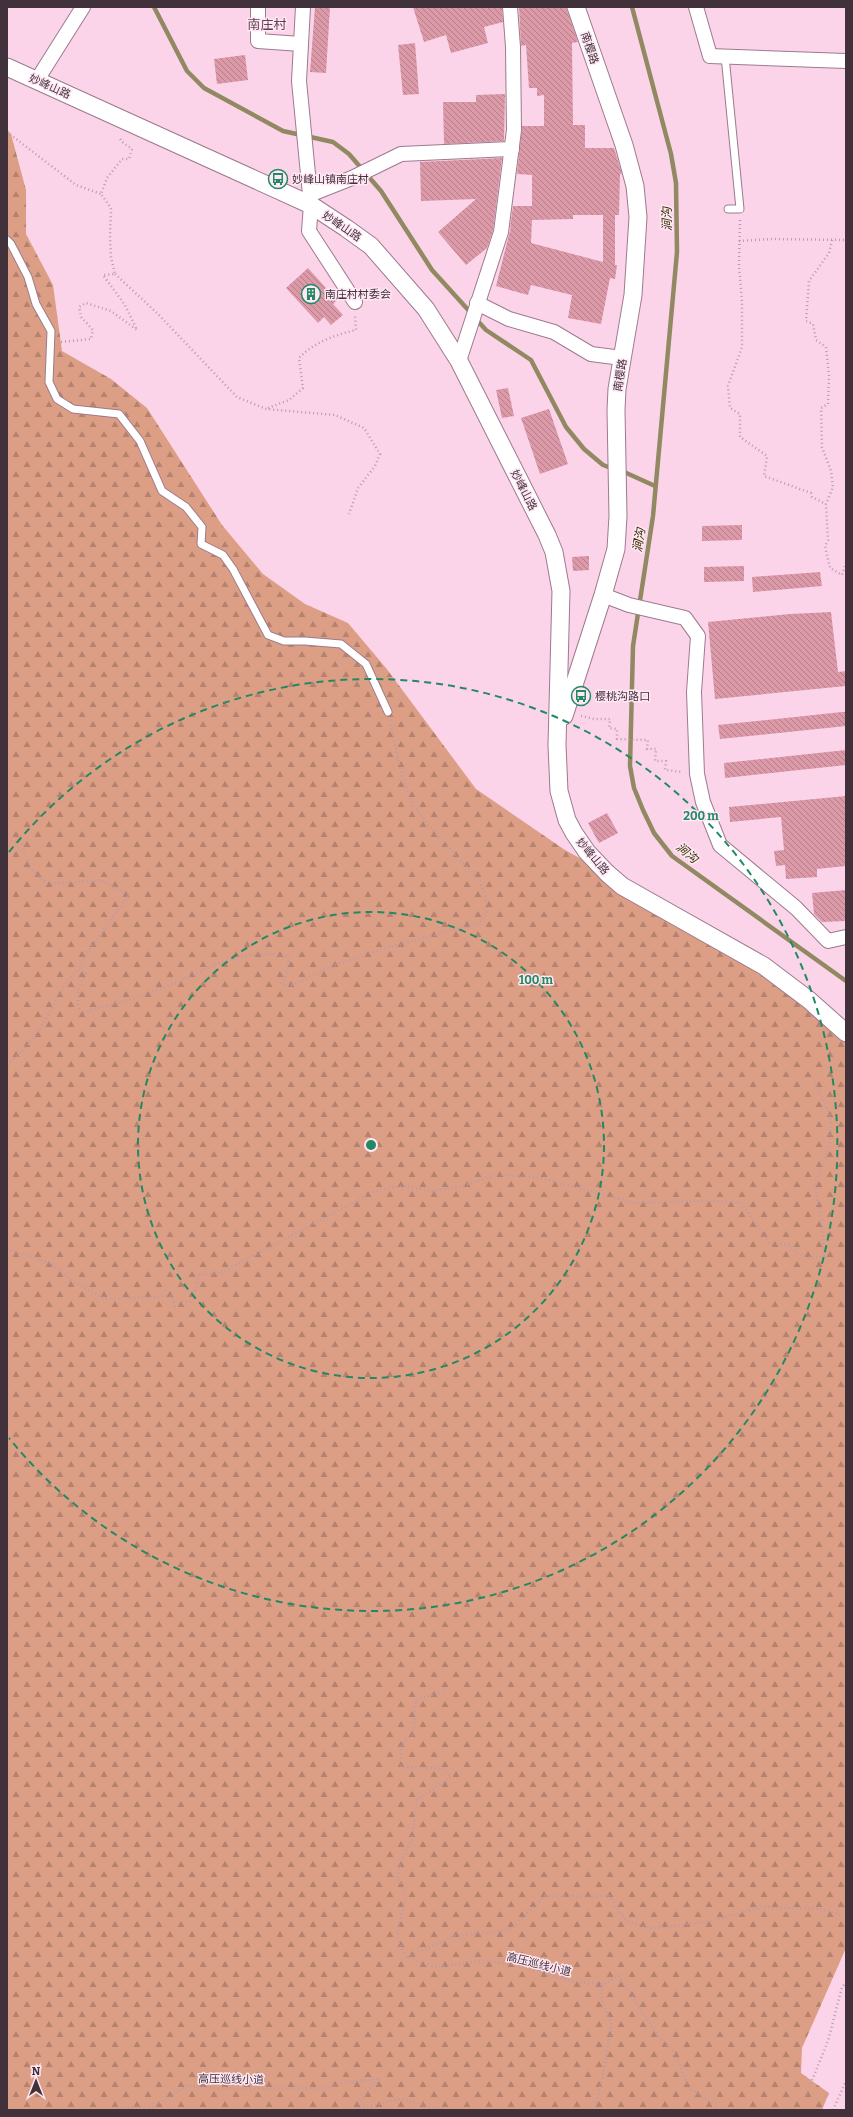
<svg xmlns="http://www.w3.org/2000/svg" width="853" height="2117" font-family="Bitter,'Noto Sans SC',serif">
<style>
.forest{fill:url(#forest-firs)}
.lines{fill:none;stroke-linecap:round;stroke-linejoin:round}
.stream{stroke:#918961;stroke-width:4.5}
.building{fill:url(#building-back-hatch);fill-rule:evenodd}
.service-casing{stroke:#9d7a8e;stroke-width:9}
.minor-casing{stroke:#9d7a8e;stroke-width:16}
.tertiary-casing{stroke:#9d7a8e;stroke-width:19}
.path{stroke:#b99aab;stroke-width:2.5;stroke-dasharray:1 3;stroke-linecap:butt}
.service{stroke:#fff;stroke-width:7}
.minor{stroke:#fff;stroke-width:14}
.tertiary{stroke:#fff;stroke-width:17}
.ring{fill:none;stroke:#228964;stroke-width:2;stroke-dasharray:7 5}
.labels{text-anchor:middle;stroke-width:3;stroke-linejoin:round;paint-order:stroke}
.street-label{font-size:11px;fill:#40313a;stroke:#ffe7f4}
.poi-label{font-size:11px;fill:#40313a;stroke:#ffe7f4;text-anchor:start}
.water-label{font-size:12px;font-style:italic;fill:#343000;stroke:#ffe7f4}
.quarter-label{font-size:13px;fill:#614153;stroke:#ffe7f4}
.centre{fill:#228964;stroke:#ffe7f4;stroke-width:2}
.ring-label{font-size:12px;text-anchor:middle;font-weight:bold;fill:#228964;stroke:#ffe7f4;stroke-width:3;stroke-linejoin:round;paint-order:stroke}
</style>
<defs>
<pattern id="forest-firs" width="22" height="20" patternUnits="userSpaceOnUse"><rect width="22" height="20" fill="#dc9f85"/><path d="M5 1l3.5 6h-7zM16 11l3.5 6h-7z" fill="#b4826e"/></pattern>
<pattern id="building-back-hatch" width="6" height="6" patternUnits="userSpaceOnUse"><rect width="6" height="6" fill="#dc99a8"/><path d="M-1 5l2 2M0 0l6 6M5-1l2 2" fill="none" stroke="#b47d8a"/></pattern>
</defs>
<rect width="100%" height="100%" fill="#fcd4ea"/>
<path class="forest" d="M7,130L11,134L26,190V234L53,285L62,351L111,379L147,408L222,525L263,574L305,604L348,623L386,668L476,789L565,850L732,942L800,982L846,1030V1948L802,2048L801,2073L829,2093L822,2110H7Z"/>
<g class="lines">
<g class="stream">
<path d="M154,7L187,71L204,88L283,131L333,142L349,154L381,191L432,270L471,313"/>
<path d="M632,7L671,154L676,183L677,252L653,516L633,646L630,766L634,788L643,810L654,833L672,856L846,981"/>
<path d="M476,319L486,330L531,360L566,427L584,449L603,465L614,469"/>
<path d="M622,471L655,486"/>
</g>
</g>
<g class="building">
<path d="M315,7H330L326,73L310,72Z"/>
<path d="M413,7H502L503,22L484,27L488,43L451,53L446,35L424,42Z"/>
<path d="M519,7H566L578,42L572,43L573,125H585V148H614L622,174H620L619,215H615V265H617L615,279L610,278L601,324L568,318L572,295L531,285L528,295L496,286L511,227L510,228L513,206H532V175L517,174L522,126H544V95L537,96V88H529L526,45L521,46ZM573,215H603V262L531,243L532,220L573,219Z"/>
<path d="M415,43L419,94L403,95L398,45Z"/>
<path d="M245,55L248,80L217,84L214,59Z"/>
<path d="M505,94L504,141L444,144L443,102H476V95Z"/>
<path d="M502,158L493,230L487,248L466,265L438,232L476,199L421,201L420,162Z"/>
<path d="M308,268L337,300L333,304L343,315L331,325L324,317L318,323L286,288Z"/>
<path d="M508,388L514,416L502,418L496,390Z"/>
<path d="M549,409L568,464L540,474L521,418Z"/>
<path d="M742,525V540L702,541V526Z"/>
<path d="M589,556V570L573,571L572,557Z"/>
<path d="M744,566V581L704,582V567Z"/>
<path d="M820,572L822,586L753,592L752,577Z"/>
<path d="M831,612L838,672L846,671V686L715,699L708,622L790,614Z"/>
<path d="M842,712H846V726L720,739L718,725Z"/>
<path d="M846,750V765L725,778L724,763Z"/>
<path d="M846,796V866L817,869V877L786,879L785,865L776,866L774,851L784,850L781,817L730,822L729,807Z"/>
<path d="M607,813L618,833L599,843L588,823Z"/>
<path d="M846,890V921L822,922L814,914L812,893Z"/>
</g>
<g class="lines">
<defs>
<g id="service">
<path d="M725,56L740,209H728"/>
<path d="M7,240L11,244L28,277L36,304L51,331L49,382L57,399L73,409L119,414L140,441L162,491L186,507L202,527L201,544L223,555L233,569L268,635L284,641H305L341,644L366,664L388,712"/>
</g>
<g id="minor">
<path d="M258,7V41L301,44"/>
<path d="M303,7L299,81L311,205L309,231L355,302"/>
<path d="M696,7L710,56L846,61"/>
<path d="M37,80L83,7"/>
<path d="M309,195L352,178L401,154L512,149"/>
<path d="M477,303L509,319L554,332L591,354L622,358"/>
<path d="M459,361L501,232L514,130L513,47L510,7"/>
<path d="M603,595L629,605L685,618L698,636L694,692L697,774L703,802L720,845L796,908L828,941L846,937"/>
</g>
<g id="tertiary">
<path d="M7,67L311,205L346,228L371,246L426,309L459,361L547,535L554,552L561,591L557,745L559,791L567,820L574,833L587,852L607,873L622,886L764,966L809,1000L846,1033"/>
<path d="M564,716L603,595L616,549L618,516L616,410L617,389L633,295L638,217L635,186L624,145L576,7"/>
</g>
</defs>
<use href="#service" class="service-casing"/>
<use href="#minor" class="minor-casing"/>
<use href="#tertiary" class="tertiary-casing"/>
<g class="path">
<path d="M7,132L76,185L101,194"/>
<path d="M740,220L739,266L742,301V347L728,386L730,408L740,414V437L767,456L764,476L811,493L812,497L826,504"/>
<path d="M832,240L829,253L809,281L806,321L813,324L816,340L826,347L829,376L828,404L821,408L822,447L831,471L833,487L826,504L828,540L825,546L830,568L842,575L846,563"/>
<path d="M739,241L772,239L846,240"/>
<path d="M115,274L157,313L237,397L266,409L335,415L364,428L380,454L375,466L358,488L349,514"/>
<path d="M61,342L91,339L93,330L81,317L79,307L86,303L111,311L137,330L125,305L103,275L115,274L111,257L110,237L111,208L101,194L107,178L122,159H129L132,149L121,141L120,137"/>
<path d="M268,408L289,400L303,388L299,358C314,342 335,335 356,330L355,316"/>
<path d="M581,716L594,719H610L609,728L617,729V739L648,740L647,749H656L655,761H666L665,770L683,772"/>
<path d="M7,839L22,844L30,868L48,884L101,880L129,895L86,954L79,969L86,974C78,987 75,998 81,1013C104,1006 129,1001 152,992C201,975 233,946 289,956L288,970L281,984L290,986L335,965L379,950L480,923L487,913L486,900L480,881L426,823L412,803L403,778L390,723"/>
<path d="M7,1064C24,1051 36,1036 47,1017C57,1000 63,982 79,969"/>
<path d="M7,1249L50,1263L74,1282L106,1299L172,1296L175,1306L193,1299L199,1274H219L375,1191L403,1186L432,1191L461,1187L496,1174L540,1178L636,1203L704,1201L741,1202L769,1243L789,1245C801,1257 806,1260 824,1256L822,1223L816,1193V1181L824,1163L830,1139L831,1118L814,1080"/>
<path d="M444,1691L416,1700L413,1734L401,1745V1767L441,1768L451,1777L417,1800L412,1839L400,1864L397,1878C415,1898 396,1915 398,1937C399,1943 404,1951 406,1957L436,1967L480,1961L515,1964L566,1980L602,1985"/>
<path d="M407,1957L455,1936L510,1930L545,1896H609L626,1920L648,1928L685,1925L715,1920L761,1907L819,1909L846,1916"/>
<path d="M806,2095L828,2041L842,1987L846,1983"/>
<path d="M104,2110L155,2106L186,2086L237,2089L327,2088L345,2082L380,2079L368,2090L357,2109L400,2099L443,2110"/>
<path d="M594,2110L602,2080L612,2024L602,2001V1985L619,1976L656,2033L676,2055L689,2088L716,2105L717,2110"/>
<path d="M833,2110L846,2081"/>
</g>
<use href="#service" class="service"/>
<use href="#minor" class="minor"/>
<use href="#tertiary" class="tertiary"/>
</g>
<g class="ring">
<circle cx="371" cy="1145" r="233"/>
<path d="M9 852A466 466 0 1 1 9 1438"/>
</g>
<defs>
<symbol id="bus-ring" viewBox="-11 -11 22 22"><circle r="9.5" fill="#ffe7f4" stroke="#228964" stroke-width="1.5"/><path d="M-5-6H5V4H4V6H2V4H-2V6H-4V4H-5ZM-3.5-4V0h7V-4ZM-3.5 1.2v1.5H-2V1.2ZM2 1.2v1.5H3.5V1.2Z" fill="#228964"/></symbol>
<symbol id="building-ring" viewBox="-11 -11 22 22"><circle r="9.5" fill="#ffe7f4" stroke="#228964" stroke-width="1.5"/><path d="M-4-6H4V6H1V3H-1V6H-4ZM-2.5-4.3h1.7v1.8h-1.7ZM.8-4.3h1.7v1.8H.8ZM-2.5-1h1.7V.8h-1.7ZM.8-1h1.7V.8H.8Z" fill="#228964"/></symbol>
</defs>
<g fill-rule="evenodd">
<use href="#bus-ring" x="267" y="168" width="22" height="22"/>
<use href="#building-ring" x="300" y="283" width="22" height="22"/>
<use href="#bus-ring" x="570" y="685" width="22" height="22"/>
</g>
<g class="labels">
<g class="street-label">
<text transform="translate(590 48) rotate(72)" y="4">南樱路</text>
<text transform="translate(50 86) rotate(24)" y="4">妙峰山路</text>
<text transform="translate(342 226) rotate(34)" y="4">妙峰山路</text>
<text transform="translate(620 375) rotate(-81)" y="4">南樱路</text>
<text transform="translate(524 490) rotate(63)" y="4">妙峰山路</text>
<text transform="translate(593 856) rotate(50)" y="4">妙峰山路</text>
<text transform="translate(539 1964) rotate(14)" y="4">高压巡线小道</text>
<text transform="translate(231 2079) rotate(1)" y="4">高压巡线小道</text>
</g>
<g class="poi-label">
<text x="292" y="183">妙峰山镇南庄村</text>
<text x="325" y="298">南庄村村委会</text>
<text x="595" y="700">樱桃沟路口</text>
</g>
<g class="water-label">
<text transform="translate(667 219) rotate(-91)" y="4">涧沟</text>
<text transform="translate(639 540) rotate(-81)" y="4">涧沟</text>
<text transform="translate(687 853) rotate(40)" y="4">涧沟</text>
</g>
<g class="quarter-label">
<text x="267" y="29">南庄村</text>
</g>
</g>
<circle cx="371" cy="1145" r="6" class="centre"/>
<g class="ring-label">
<text x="701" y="820">200 m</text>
<text x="536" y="984">100 m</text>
</g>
<rect width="853" height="2117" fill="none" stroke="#40313a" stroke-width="16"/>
<g transform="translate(36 2081)" stroke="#ffe7f4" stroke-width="3" paint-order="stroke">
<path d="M0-3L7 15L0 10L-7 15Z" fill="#40313a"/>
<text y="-6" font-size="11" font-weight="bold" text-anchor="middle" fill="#40313a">N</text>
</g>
</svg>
